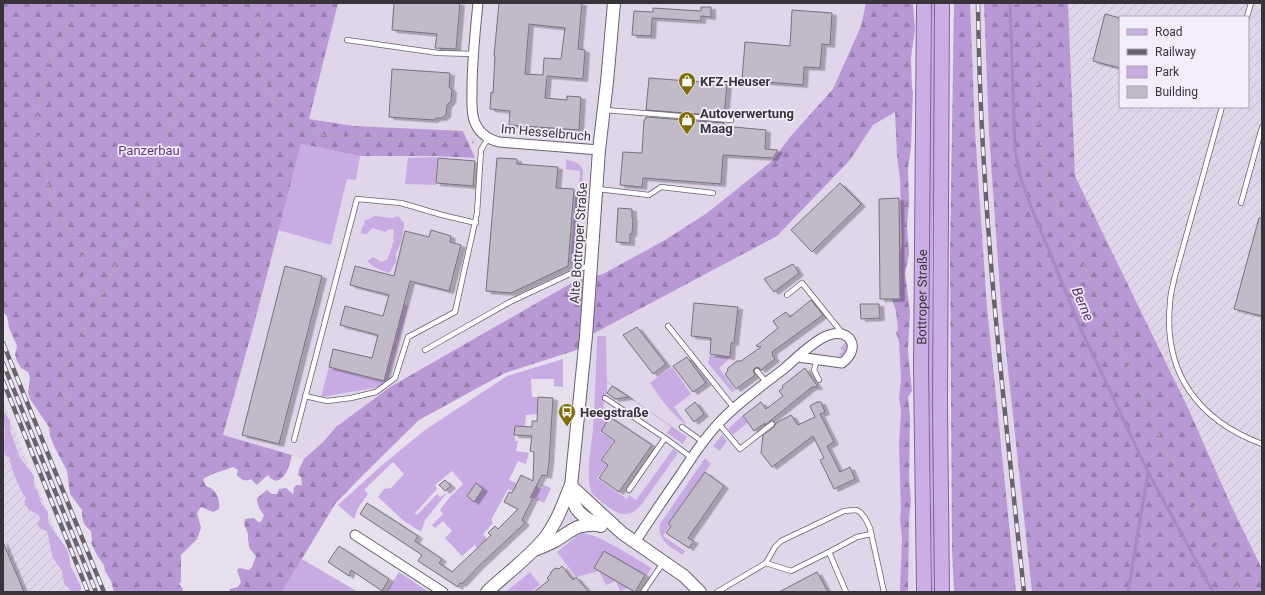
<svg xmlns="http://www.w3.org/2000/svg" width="1265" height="595" font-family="Roboto,sans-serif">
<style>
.built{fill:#e0d6e9;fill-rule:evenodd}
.industrial{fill:url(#industrial-furrows);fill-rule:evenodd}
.green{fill:#c9abe3}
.forest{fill:url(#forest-firs)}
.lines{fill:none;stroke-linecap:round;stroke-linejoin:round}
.stream{stroke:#a889c4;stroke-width:3}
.building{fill:#c1bac7;stroke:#76707b;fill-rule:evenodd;filter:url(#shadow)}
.lane-casing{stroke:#67626d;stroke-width:6}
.street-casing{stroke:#67626d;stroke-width:11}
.secondary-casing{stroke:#67626d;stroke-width:14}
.primary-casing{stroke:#81609b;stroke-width:16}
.path{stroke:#b0abb5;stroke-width:2;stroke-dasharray:2 3;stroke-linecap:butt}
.lane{stroke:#fff;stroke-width:4.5}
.street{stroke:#fff;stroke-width:9}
.secondary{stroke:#fff;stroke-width:12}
.primary{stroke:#cbaee3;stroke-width:14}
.rail-casing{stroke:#67636a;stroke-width:4.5}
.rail{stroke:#f3edfa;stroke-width:3;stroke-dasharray:9;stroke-linecap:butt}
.labels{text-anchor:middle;stroke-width:3.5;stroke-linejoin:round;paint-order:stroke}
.poi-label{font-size:13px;font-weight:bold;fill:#373439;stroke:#f3edfa;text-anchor:start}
.street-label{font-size:13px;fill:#373439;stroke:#f3edfa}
.park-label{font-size:13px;fill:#623981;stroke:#f3edfa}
.water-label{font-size:14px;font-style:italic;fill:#582f77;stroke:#f3edfa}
</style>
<defs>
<pattern id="industrial-furrows" width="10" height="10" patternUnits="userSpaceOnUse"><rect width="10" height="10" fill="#e0d6e9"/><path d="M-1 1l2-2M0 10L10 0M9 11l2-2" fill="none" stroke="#c1b8c9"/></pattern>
<pattern id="forest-firs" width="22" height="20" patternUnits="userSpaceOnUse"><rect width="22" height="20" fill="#b999d5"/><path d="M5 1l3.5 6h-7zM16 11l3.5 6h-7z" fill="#977eae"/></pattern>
<filter id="shadow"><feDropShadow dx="4.5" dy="2.5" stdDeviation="0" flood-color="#0004"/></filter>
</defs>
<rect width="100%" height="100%" fill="#e6e0ec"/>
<g class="built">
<path d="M338,3H866L861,26L833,89L790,137L772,161L707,213L665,240L603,274L575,281L390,387L336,427L324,441L304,459L223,435L253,328L278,230L331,245L347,179H356L360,156H435L474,158L354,126L309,119Z"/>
<path d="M970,3H984L989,134L1001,305L1032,592H1016L987,307L975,131Z"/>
<path d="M896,111L897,156L900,179L914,592H487L530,553L564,503L587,337L655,301L850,160L873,125ZM597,336H606L607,393L605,394L600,432V460L607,465L597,478L628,500H636L672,449L678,453L642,504L632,513L616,512L595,496L589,474L593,428Z"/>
</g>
<g class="industrial">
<path d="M1068,3H1262V569L1230,503L1188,408L1075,176ZM1120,17H1248V107H1120Z"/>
<path d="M3,401L80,592H3Z"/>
</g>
<g class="green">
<path d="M932,3H936L932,279L935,592H932L928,323Z"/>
<path d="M301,144L360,156L356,180L347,179L331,245L278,230Z"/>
<path d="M437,157L436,185L405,184L408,158Z"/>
<path d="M566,160C574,161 581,163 583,171L578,262L570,263L576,190L579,189L580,171L566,169Z"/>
<path d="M375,216L392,218L398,216L404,223V227L401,242L396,254V262L389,273L374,267L367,261L373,257L381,262L388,259V256C392,251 391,246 394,241L393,239L394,229L388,230L385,232L372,228L367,234H362L361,232L362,227L365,224L364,221Z"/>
<path d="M404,304L408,306L386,386L321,397L329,367L384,382Z"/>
<path d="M597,336H606L607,381L687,437L683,444L667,433L671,427L607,382V394H605L603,412L611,417L600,432L614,441L600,460L607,465L597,478L627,499L629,495L636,500L673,449L678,453L642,504C635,513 627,517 616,512C611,509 592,496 591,491C585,471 592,448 593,427C595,397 596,367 597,336Z"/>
<path d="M846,342L847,343C849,350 845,356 838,356L843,351L840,348Z"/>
<path d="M710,355L729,357L728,360L719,368L735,390L732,392L708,363Z"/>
<path d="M563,359V387L554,386V379H531L532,397H538L537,414L526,415L525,427H515V441H518L516,451L529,453L526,464L518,461L509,480L521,485L517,493L508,489L491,520L493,523L483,534L492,545L477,548L475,545L462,556L445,538L452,531L443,521L435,528L432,525L443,514L440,510L450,497L463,484L452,471L435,485L437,489L415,513L417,515L437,494L440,497L447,493L425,520L421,532L404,521L378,497L384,489L391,488L404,474L393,462L364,490L368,494L358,508L354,519L338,505L381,466L425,430L507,376Z"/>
<path d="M672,367L691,394L674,407L687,425C671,414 661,399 650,383Z"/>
<path d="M3,410L10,421V430L20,458L34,476V486L38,492L41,503L48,512V522L68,551L71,567L81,586V592H72L64,583L62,571L53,558L47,531L40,528L37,524L40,521L39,515L29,510L24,502L26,498C20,490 10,467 10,458L6,456C2,446 5,443 5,433C5,426 3,418 3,410Z"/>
<path d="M742,416L747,423L733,435L728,429Z"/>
<path d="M722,435L727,441L720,451L713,446Z"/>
<path d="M705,458L711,464L667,525L669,526L663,536L685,551L683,555C671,547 657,541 660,524Z"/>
<path d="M541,484L551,488L544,503L531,497L536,487L537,486L540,489L543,488Z"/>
<path d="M582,533C596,533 639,560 651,568L647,576L645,575L635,592L628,588L620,591L616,581L606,585L599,571L576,577L557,552L577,536Z"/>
<path d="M302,559L358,592H282Z"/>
<path d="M399,572L429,592H386Z"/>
<path d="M530,572L540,585L531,592H506Z"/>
</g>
<g class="forest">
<path d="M3,3H338L309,119L354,126L463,131L475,158L435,156H360L301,144L253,328L223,435L292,455C289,466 287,478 276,481L270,478L269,475C264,477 261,482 257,485L251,479C244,482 242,480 237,475L238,470L233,467C223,471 212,473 203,479L206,486C216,489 220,498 219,509L213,512L201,507L197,513L201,528L197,539L181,555V581L179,584L183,589L182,592H114L111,581L105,571L104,565L98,557L91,543L92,540L91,531C83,525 82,520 82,510L70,494L67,471L54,446L50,436L49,427L30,399L28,393L30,378L28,372L21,368L17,361L15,355L17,346L9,328L7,316L3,312Z"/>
<path d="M866,3H913L915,29L911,58L912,88L913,92L911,148L908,168L909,201L907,225L909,254L905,273L910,312L908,351L912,391L908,397L910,416L909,482L911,500L909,517L908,592H900L902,537L900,520L901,509L899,445L901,411L899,398L901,380L899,341L896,333L898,329L896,311L892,299L902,243L900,179L897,156L895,112L873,125L850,160L777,236L587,337L583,348L505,373L419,420L358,480L335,504L282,592H229L230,589L238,587L241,582L237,570L239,568L249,570L252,567L256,556L250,549L248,540V534L244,524L245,519L254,518L258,522H261L264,515C259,509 257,505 257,498L267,490L272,494H277L279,489L286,488L293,494L294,488L296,485H302L301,477L298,475L299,469L304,459L324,441L336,427L390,387L575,281L603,274L665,240L707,213L772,161L790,137L833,89L861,26Z"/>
<path d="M954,3H970L975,131L987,307L1016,592H954L952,550L950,255Z"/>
<path d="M984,3H1068L1075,176L1188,408L1230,503L1262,569V592H1032L1001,305L989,134Z"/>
</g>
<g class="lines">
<g class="stream">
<path d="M1010,3L1015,149L1020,176L1030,204L1080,327L1148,472L1213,592"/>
<path d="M1128,592L1148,472"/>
</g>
</g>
<g class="building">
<path d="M394,3H460L456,49L435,48L437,34L392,30Z"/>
<path d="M499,3H582L578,49L585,50L583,79L547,76L545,98L567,100V96L581,97L579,130L509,125L510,111L490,109L491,92L493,93L495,56H494ZM529,24L565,28L561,59L544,58L543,75L525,74Z"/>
<path d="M701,7H711V17L701,16V21L652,18L651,36L632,35L634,11L653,12V8L701,11Z"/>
<path d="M792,10L832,13L830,45L822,44L820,68L804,67L803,85L742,80L745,42L790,46Z"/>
<path d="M1105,14L1120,18V68L1093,61Z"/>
<path d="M392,69L450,73L449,87L452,90L451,101L447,105L446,115L442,118H436L434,120L389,117Z"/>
<path d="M649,78L727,84L724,116L646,110Z"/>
<path d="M646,117L724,123L723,126L766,130L765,149L778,150L773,158L723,155L721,184L643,178L642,187L620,185L623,152L642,153L644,120H645Z"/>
<path d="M438,158L475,161L473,186L436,183Z"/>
<path d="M497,158L517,159V164L558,167L556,188L574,189L568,266L511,293L486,291Z"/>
<path d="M840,183L861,204L812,252L791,230Z"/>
<path d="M899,198L900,299H880L879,199Z"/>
<path d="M618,208L632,209V218H633L632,234H630V243L616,242Z"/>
<path d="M1259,218H1262V316L1234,309Z"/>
<path d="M431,230L451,236L450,242L461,245L449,291L410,281L384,381L329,367L333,349L372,358L378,335L340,325L345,306L383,316L389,295L350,285L355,266L394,276L405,231L429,237Z"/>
<path d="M793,264L799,273L774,292L764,279Z"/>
<path d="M285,266L322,276L279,444L242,435Z"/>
<path d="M811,300L823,315L772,352L773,354L772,355L775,359L761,370L758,367L755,368L753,371L755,375L736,389L725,374L727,372L728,368L737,361H741L761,347L756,346L778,328L773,321L786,312L790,317Z"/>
<path d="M694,303L738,307L734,343H731L730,357L710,354L711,338L691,336Z"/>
<path d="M860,304H879L880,318L861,319Z"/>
<path d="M637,327L666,364L653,374L623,335Z"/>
<path d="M687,357L706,383L693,392L673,366Z"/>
<path d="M805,368L818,387H812L765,425V423L754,431L743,416L761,402L766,409L783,396L779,391L783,388L782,386Z"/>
<path d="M612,386L629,397L615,399L607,393Z"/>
<path d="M538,397L553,398L549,463L547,476L542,475L530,498L534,496L522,520L525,523L479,566L462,584L460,583L458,587L418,561L422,555L360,514L367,503L418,536L415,541L442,559L439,563L452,572L491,535L488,533L495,526L498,529L518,509L504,502L509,492L512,493L521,475L533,481L534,452L530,451L532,436L514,435L515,426L532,427V421H537Z"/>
<path d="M695,402L704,414L694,422L685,410Z"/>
<path d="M817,402H821L825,412L820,414L834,442L827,446L840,472L850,467L855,479L834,489L820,460L824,458L813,436L772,467L761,453L763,435L774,427L776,423L791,415L798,425L815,417L810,406Z"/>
<path d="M610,417L652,445L619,492L599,478L608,465L601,460L615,441L601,431Z"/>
<path d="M705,472L724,486L688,538L694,541L689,548L666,533L671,526L668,524Z"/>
<path d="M445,480L451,486L445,491L439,485Z"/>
<path d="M476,483L483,489L474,502L467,496Z"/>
<path d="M3,542L24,592H3Z"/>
<path d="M339,546L389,579L382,591L351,570L349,576L328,562Z"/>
<path d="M604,551L645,575L635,592L594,568Z"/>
<path d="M562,566L573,580L576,577L589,592H534L549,580L547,578L550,575L551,572L555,568L559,569Z"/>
<path d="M817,572L828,592H779Z"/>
</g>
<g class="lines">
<defs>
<g id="lane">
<path d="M1247,17L1251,3"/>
<path d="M347,40L438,53L474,54"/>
<path d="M1222,107L1175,276C1173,285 1170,294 1170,303C1163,373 1198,420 1262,444"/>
<path d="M605,110L731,120"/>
<path d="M598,189L649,195L661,187L713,193"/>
<path d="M1241,203L1262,127"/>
<path d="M787,295L802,283L843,334"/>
<path d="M668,326L734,408"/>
<path d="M425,350L510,302L589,265"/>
<path d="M817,360L814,370L819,380"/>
<path d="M757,371L766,382"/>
<path d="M305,396L327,401L351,398L376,392L395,378L408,337L455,312L477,213L481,150L488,138"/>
<path d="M605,398L665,438L692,458"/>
<path d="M718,423L740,449L772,424"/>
<path d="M682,427L703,442"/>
<path d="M294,440L357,199L401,203L442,215L476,223"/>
<path d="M629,490L665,438"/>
<path d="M829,552L857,537L871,534"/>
<path d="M766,563L791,571L829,552L846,592"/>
<path d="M643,592L663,563"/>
<path d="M717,592L766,563L775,547L781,541L844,511L856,510L860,512L865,518L870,528L884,592"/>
</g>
<g id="street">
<path d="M478,3C475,32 472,61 472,90C472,100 471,111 474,120C478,132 487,139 499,142L599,150"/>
<path d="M355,535L443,592"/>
<path d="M635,542C650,519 665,497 681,474C692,457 703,440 717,425C737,403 762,386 785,368C796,358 816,339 829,335C850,328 862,348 842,363L798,357"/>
</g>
<g id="secondary">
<path d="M571,486L622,533L684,576L700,592"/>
<path d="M601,526C581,517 571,509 571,486L586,336L599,150L607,82L614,3"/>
<path d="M537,549C543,547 549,544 555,541C572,531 576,523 599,525"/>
<path d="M487,592C506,574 527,559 544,539C556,524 563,505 570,487"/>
</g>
<g id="primary">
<path d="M942,3L940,405L942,592"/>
<path id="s1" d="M924,592L921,368L924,3"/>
</g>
</defs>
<use href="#lane" class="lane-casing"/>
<use href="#street" class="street-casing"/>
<use href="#secondary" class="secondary-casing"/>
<use href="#primary" class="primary-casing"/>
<g class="path">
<path d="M77,3L71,20L50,61L39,105L37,124L39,143L51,198L58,214L80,244L82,253L84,275L88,286L94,293L101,298"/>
<path d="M251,3C265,21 259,41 258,62L259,68C267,89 279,115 299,128C306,133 315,133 323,135L465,144L474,142L475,140"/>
<path d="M1037,3L1038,118L1042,156L1050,184L1065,222L1162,442L1240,592"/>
<path d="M66,409L62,374L101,298L156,171L184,83L225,3"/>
</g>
<use href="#lane" class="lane"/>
<use href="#street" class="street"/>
<use href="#secondary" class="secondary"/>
<use href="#primary" class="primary"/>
<defs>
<g id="rail">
<path d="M978,3C980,200 1003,396 1024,592"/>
<path d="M3,343L104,592"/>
<path d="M3,363L96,592"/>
<path d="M3,381L88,592"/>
</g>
</defs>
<use href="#rail" class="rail-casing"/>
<use href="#rail" class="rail"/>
</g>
<defs>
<symbol id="shop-pin" viewBox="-11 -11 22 30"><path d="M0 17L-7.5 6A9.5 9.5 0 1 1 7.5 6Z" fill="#7e6d09" stroke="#f3edfa"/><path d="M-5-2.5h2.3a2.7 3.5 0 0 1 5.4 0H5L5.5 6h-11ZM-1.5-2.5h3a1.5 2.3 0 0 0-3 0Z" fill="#fff"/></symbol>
<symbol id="bus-pin" viewBox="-11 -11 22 30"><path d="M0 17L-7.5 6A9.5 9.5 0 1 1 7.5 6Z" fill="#7e6d09" stroke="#f3edfa"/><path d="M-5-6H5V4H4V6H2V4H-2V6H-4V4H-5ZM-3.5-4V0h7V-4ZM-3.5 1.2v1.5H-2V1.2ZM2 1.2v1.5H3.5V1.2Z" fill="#fff"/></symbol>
</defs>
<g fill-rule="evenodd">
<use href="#shop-pin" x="677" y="71" width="20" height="27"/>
<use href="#shop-pin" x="677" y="110" width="20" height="27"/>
<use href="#bus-pin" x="557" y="402" width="20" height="27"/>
</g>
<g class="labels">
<g class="poi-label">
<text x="700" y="86">KFZ-Heuser</text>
<text x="700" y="118">Autoverwertung<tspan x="700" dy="15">Maag</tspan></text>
<text x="580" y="417">Heegstraße</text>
</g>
<g class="street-label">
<text transform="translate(546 132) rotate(5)" y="5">Im Hesselbruch</text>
<text transform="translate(578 243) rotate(-86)" y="5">Alte Bottroper Straße</text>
<text dy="5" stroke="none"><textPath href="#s1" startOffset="295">Bottroper Straße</textPath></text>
</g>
<g class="park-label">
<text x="149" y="155">Panzerbau</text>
</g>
<g class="water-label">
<text transform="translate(1083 304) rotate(67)" y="5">Berne</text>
</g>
</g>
<rect width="1265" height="595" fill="none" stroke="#373439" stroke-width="8"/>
<rect x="1119" y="16" width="130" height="92" fill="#f3edfa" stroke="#a8a3ad"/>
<rect x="1127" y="29" width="20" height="6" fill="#cbaee3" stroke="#a8a3ad"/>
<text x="1155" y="36" font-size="12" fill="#373439">Road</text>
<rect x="1127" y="49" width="20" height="6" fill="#67636a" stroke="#a8a3ad"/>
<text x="1155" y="56" font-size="12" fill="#373439">Railway</text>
<rect x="1127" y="66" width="20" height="12" fill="#c9abe3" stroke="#a8a3ad"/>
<text x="1155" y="76" font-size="12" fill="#373439">Park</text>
<rect x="1127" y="86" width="20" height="12" fill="#c1bac7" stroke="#a8a3ad"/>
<text x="1155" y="96" font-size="12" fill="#373439">Building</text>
</svg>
